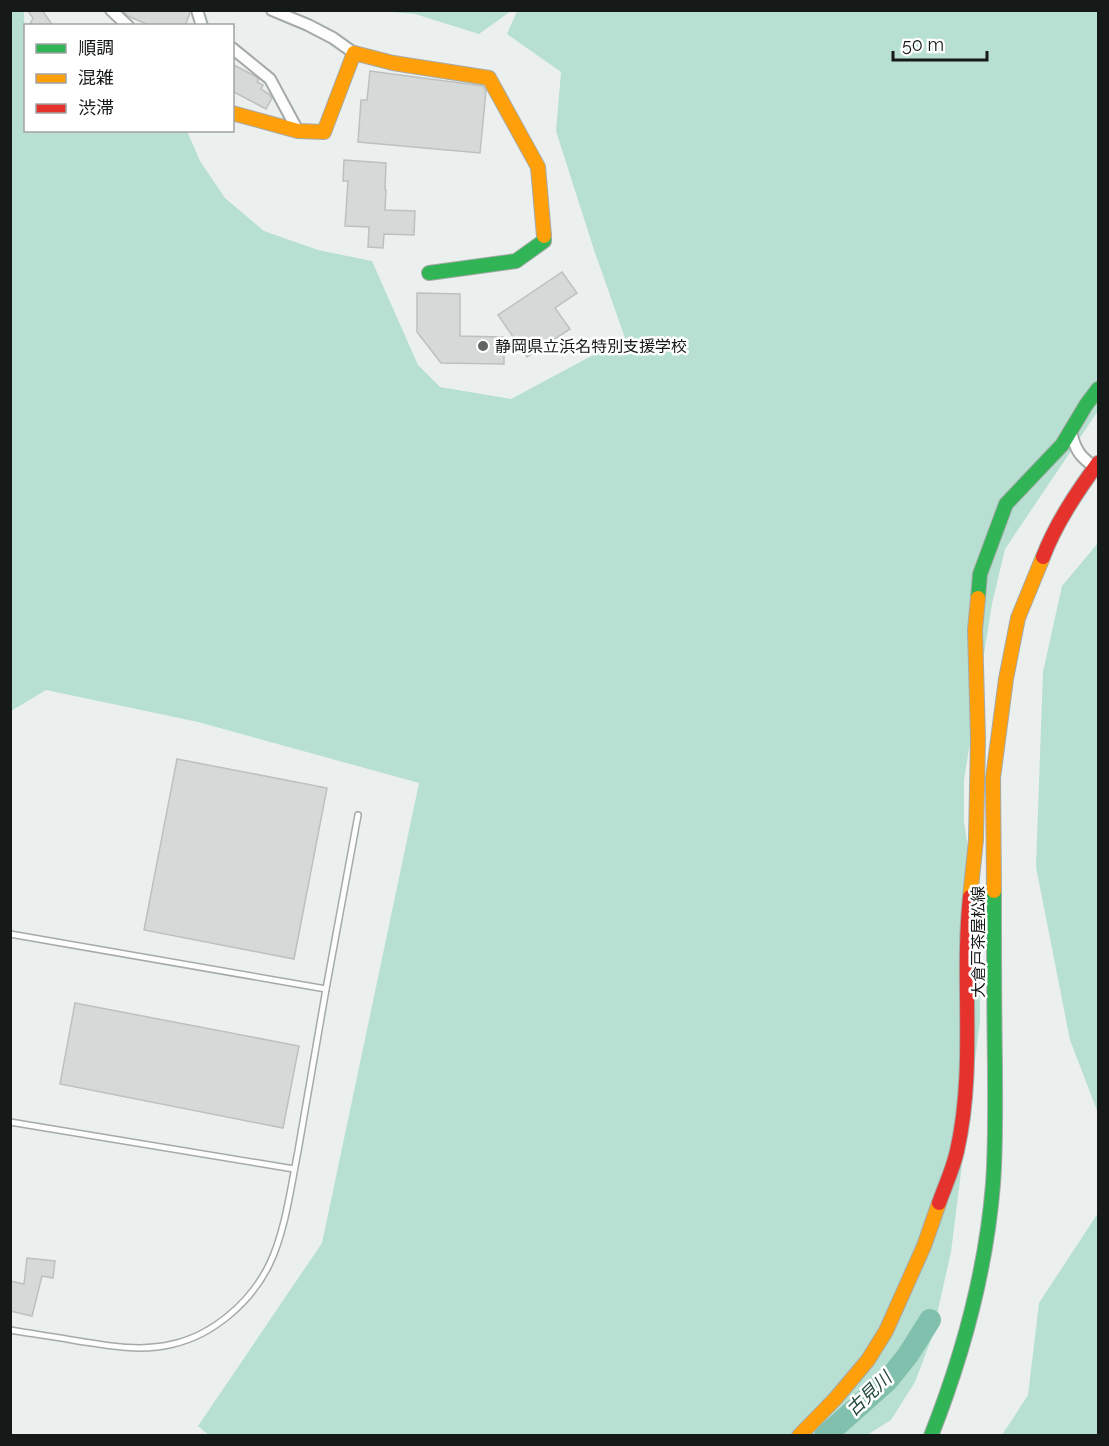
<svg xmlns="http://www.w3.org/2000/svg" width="1109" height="1446" font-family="Raleway,'Noto Sans JP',sans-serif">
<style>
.green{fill:#b8e0d2}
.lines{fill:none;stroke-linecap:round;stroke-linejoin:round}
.river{stroke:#82c0ae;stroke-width:22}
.building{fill:#d5d9d8;stroke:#bcc1bf;stroke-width:1.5}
.lane-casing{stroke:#a5aaa8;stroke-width:8}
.street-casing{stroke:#a5aaa8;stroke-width:14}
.fast-casing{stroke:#a5aaa8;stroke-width:16}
.slow-casing{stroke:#a5aaa8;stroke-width:16}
.jam-casing{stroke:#a5aaa8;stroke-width:16}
.lane{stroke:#fcfdfc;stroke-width:5}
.street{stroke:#fcfdfc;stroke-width:10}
.fast{stroke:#30b455;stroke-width:14}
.slow{stroke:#ff9f0a;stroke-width:14}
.jam{stroke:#e5322d;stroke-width:14}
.poi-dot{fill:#606463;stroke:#fff;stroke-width:2}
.labels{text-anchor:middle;stroke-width:5;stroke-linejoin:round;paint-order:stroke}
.poi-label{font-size:16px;fill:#151918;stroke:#fff;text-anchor:start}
.street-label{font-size:16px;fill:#151918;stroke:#fff}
.water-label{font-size:18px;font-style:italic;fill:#20473b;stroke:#fff}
</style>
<rect width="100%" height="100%" fill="#ebf0ee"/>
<g class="green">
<path d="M11,11H24L26,130L187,131L200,161L225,198L264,231L318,250L372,261L418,365L440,387L511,399L625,338L594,250L556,131L561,72L507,34L517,11H1098V411L1005,549L992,604L964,780V822L979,915L980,1021L951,1252L932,1337L915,1382L891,1420L867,1435L210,1436L198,1426L322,1243L419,783L198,722L46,690L11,711Z"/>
<path d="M379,11H511L479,34L415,14Z"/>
<path d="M1098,543V1113L1070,1040L1036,867L1043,672L1062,586Z"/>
<path d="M1098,1213V1435H1002L1028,1395L1039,1303Z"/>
</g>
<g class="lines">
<path class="river" d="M825,1436L888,1380L908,1355L930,1320"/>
</g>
<g class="building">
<path d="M27,10H42L53,26H29L33,18Z"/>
<path d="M122,10H190V13L185,26H151L128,16Z"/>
<path d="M232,64L253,75L259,79L257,82L263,85L261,89L269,94L272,98L266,109L232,91Z"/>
<path d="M370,71L483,86L486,91L480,153L358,142L361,100H367Z"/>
<path d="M344,160L386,163L385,190H386L385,210L415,211L414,235L384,234L383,248L368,247L369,227L345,226L348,181H343Z"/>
<path d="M562,272L577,293L555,308L570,329L527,357L498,315Z"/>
<path d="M417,293L460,294V336L504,337V364L441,363L417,332Z"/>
<path d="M177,759L327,788L294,959L144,930Z"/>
<path d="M75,1003L299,1046L283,1128L60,1084Z"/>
<path d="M27,1258L55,1261L53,1278L42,1276L32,1316L10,1311V1281L24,1284Z"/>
</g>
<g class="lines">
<defs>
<g id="lane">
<path d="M10,934L326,989L358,815"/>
<path d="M10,1122L294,1169"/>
<path d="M10,1330C33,1334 56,1337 78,1341C110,1346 141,1352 173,1344C213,1335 251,1302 269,1265C285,1233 291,1186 298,1151C307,1097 317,1043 326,989"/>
</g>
<g id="street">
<path d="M111,10L128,26"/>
<path d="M197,10L202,26"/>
<path d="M272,10L308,25L333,38L354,53"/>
<path d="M232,48L270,79L298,131"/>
<path d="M1071,432C1076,453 1081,457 1098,470"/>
</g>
<g id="fast">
<path d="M429,273L516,261L544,241V236"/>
<path d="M978,598L980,574L1006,504L1062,445L1086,405L1098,389"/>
<path d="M931,1436C963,1355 986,1271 993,1184C996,1144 995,1105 995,1065C994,1007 994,949 994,891"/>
</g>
<g id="slow">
<path d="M232,113L298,131L324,132L354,53L393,63L489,78L538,167L544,236"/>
<path d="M994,891L993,778L1006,679L1018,618L1043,557"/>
<path d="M970,897L976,840L978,738L975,630L978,598"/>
<path d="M799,1436L836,1398L868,1360L886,1331L924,1246L939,1203"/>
</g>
<g id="jam">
<path d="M1043,557C1056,523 1077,492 1098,463"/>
<path d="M939,1203C945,1186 953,1169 957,1151C976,1067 961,981 970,897"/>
</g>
</defs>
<use href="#lane" class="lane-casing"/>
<use href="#street" class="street-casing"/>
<use href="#fast" class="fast-casing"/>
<use href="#slow" class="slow-casing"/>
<use href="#jam" class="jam-casing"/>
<use href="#lane" class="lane"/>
<use href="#street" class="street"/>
<use href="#fast" class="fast"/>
<use href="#slow" class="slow"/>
<use href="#jam" class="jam"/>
</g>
<circle class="poi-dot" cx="483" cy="346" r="6"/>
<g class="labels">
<g class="poi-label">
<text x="495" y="352">静岡県立浜名特別支援学校</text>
</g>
<g class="street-label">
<text transform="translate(978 942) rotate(-90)" y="6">大倉戸茶屋松線</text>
</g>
<g class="water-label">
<text transform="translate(869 1394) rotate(-44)" y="6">古見川</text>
</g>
</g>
<rect width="1109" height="1446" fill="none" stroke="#151918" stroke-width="24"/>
<rect x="24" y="24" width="210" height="108" fill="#ffffff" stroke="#a1a3a3" stroke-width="1.5"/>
<rect x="36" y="44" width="30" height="9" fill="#30b455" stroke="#a1a3a3" stroke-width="1.5"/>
<text x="78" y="54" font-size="18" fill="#151918">順調</text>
<rect x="36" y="74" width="30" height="9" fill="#ff9f0a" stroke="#a1a3a3" stroke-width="1.5"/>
<text x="78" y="84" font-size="18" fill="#151918">混雑</text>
<rect x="36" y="104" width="30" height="9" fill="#e5322d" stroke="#a1a3a3" stroke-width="1.5"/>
<text x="78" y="114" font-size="18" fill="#151918">渋滞</text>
<path d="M893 51v9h94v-9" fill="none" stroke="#151918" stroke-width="3"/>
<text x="902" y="51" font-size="18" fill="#151918" stroke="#ffffff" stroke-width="4.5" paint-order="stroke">50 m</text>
</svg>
